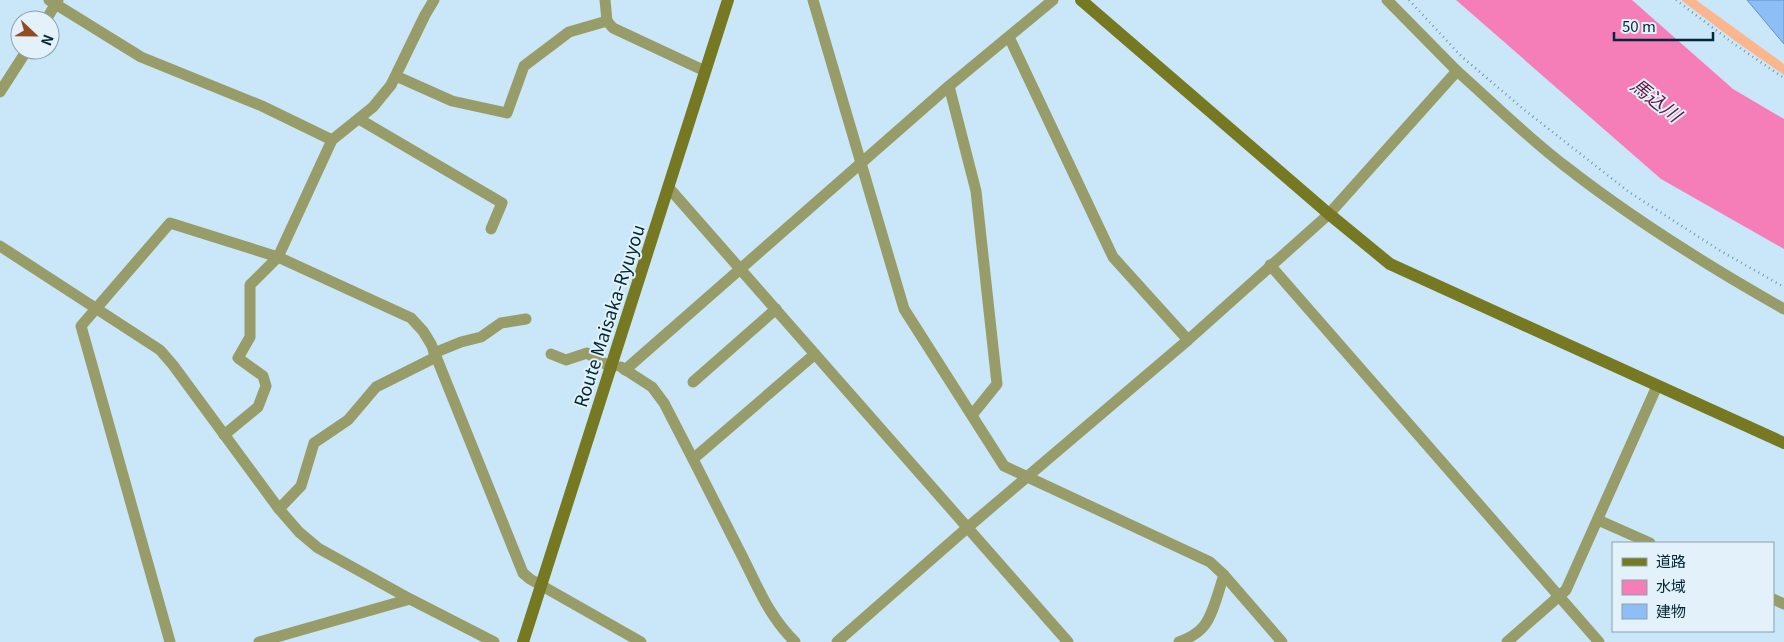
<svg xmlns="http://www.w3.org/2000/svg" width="1784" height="642" font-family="Georgia,'Noto Sans JP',serif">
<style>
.green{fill:#fbb68e}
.water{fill:#f57eb8}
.building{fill:#8dbff6;stroke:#6092c8}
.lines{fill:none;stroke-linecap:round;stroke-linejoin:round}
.path{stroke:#7697a7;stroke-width:2.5;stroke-dasharray:1 4;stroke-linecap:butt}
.street{stroke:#989c68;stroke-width:11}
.secondary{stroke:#767921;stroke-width:12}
.labels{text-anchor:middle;stroke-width:4;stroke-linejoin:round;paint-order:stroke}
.street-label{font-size:18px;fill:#022736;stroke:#e3f2fa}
.water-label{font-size:19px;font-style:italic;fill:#60163e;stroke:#e3f2fa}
</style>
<rect width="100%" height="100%" fill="#c9e7f8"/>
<path class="green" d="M1681,0H1696L1784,64V75L1738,43Z"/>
<path class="water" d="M1456,0H1632L1733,89L1784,119V249L1661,179Z"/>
<path class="building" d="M1747,0H1784V44Z"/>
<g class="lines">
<g class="path">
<path d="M1409,0L1461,56L1522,108L1629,192L1719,250L1784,287"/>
<path d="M1676,0L1737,46L1784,78"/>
</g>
<g class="street">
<path d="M49,0L141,57L262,106L332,140"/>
<path d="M605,0L607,21L613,28L705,71"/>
<path d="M813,0L904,309L1004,466L1210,562L1224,575L1282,642"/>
<path d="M1387,0L1457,71"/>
<path d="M46,20L58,0"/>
<path d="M1009,37L1113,257L1188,340"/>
<path d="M396,76L452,101L507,113L524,66L569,32L607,21"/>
<path d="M949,86L976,191L997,384L972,415"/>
<path d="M0,92L27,50"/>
<path d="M359,119L502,203L491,229"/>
<path d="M669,188L1068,642"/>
<path d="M0,246L160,350L173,365L279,509L299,532L318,548L410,599L494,642"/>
<path d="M1270,265L1599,642"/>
<path d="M434,353L461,342L481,337L501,323L526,319"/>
<path d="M551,354L566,360L587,353L612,368"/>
<path d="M621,367L652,387L664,403C689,451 714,500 738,548C757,584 766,613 795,642"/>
<path d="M625,370L949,86L1053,0"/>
<path d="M693,382L776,309"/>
<path d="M224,435L258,407L266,386L263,376L238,358L250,337V285L278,257L332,140L373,107L391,85L425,15L434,0"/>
<path d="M693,459L815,354"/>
<path d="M279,509L301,486L314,443L348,420L376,387L436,357"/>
<path d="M1598,520L1650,543"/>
<path d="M1773,599L1784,604"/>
<path d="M170,642L81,326L170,223L278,257L411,318L423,331L431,344L523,573L530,579L641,642"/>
<path d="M259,642L410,599"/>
<path d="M837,642L967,528L1188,340L1329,214L1457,71C1492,102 1528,138 1565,166C1634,220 1708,266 1784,309"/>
<path d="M1179,642C1187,639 1197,634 1203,627C1213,616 1219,589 1224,575"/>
<path d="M1507,642L1566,590L1657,386"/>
</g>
<g class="secondary">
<path d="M1081,0L1329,214L1390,264L1784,443"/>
<path d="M523,642L728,0"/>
</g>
</g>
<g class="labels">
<g class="street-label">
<text transform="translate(610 316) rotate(-72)" y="6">Route Maisaka-Ryuyou</text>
</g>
<g class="water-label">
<text transform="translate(1656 100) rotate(38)" y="7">馬込川</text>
</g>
</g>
<rect x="1612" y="542" width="162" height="90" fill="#e3f2fa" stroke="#89a1ac"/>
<rect x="1622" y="558" width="25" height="8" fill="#767921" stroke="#89a1ac"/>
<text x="1656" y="567" font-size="15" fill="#022736">道路</text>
<rect x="1622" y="580" width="25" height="15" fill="#f57eb8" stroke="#89a1ac"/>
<text x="1656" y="592" font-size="15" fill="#022736">水域</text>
<rect x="1622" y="604" width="25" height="15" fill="#8dbff6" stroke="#89a1ac"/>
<text x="1656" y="617" font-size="15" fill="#022736">建物</text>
<g transform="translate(35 35) rotate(112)"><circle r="24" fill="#e3f2fa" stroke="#89a1ac"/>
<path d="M0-4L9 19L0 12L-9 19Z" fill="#914d20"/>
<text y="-8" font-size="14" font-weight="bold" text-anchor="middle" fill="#022736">N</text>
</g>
<path d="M1614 32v8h99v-8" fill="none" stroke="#022736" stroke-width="2.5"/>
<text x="1622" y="32" font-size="15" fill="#022736" stroke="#e3f2fa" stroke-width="4" paint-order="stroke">50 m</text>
</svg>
